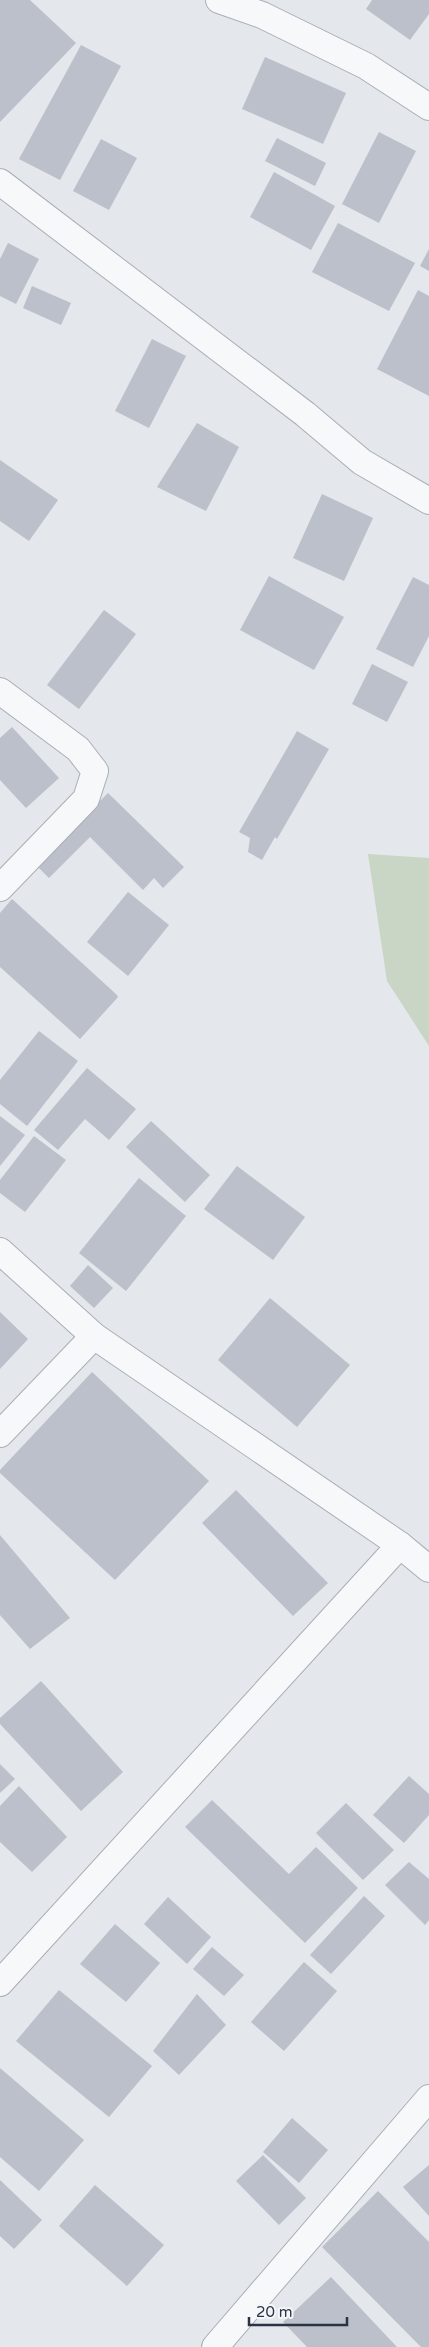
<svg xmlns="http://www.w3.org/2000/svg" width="429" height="2347" font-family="'Varela Round',sans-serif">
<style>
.green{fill:#c9d6c5}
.building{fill:#bbc0ca}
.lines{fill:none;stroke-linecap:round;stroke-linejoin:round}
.street-casing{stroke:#a9aeb7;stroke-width:28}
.street{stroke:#f7f8fa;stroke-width:26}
</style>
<rect width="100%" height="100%" fill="#e4e7ec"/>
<path class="green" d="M368,854L429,858V1046L387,981Z"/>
<g class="building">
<path d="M0,0H30L76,43L0,122Z"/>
<path d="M372,0H429V14L410,40L366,9Z"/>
<path d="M81,45L121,66L60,180L19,159Z"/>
<path d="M265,57L346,93L323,144L242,109Z"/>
<path d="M379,132L416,151L379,223L342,204Z"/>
<path d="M277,138L326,163L315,186L265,161Z"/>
<path d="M101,139L137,158L109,210L73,191Z"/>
<path d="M274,172L335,206L311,250L250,217Z"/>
<path d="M338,223L415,263L389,311L312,272Z"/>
<path d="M8,243L39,259L16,304L0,296V259Z"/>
<path d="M429,249V271L420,266Z"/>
<path d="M32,286L71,303L61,325L23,308Z"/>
<path d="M418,290L429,296V396L377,369Z"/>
<path d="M152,339L186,356L149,428L115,411Z"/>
<path d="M197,423L239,447L206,511L157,487Z"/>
<path d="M0,460L58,500L29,541L0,521Z"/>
<path d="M322,494L373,518L344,581L293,558Z"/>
<path d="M269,576L344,617L314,670L240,630Z"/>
<path d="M413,577L429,585V636L413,667L376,649Z"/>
<path d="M104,610L136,634L79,709L47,685Z"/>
<path d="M372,664L408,682L387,722L352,704Z"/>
<path d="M12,727L59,778L26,808L0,780V738Z"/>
<path d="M297,731L329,749L277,839L275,837L262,860L248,852L250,838L239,832Z"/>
<path d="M108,793L184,867L163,888L154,878L143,890L90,837L49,878L36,865Z"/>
<path d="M128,892L169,925L128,976L87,942Z"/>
<path d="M12,899L117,995L118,997L80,1039L0,967V913Z"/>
<path d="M39,1031L78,1061L27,1126L0,1104V1080Z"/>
<path d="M87,1068L136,1109L109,1140L85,1119L58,1150L34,1130Z"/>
<path d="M0,1116L25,1135L0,1166Z"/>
<path d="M151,1121L210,1175L185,1202L126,1147Z"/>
<path d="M34,1136L66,1160L25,1212L0,1193V1180Z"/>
<path d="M237,1166L305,1217L273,1260L204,1209Z"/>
<path d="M139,1178L186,1216L126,1291L79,1253Z"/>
<path d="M88,1265L113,1288L94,1308L70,1286Z"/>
<path d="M270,1298L350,1365L297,1427L218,1360Z"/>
<path d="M0,1312L28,1339L0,1369Z"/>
<path d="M92,1372L209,1481L115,1580L0,1473V1470Z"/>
<path d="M236,1490L328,1583L293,1616L202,1523Z"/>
<path d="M0,1535L70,1618L30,1649L0,1615Z"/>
<path d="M41,1681L123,1772L81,1811L0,1724V1718Z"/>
<path d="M0,1764L15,1779L0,1793Z"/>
<path d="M409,1776L429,1794V1815L404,1843L373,1815Z"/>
<path d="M19,1786L67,1837L32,1872L0,1842V1806Z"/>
<path d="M212,1800L289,1874L316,1847L358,1888L305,1943L185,1827Z"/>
<path d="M346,1803L394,1850L363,1880L316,1833Z"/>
<path d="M409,1862L429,1879V1920L425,1925L385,1885Z"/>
<path d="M364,1896L385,1916L331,1974L310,1955Z"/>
<path d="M168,1897L211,1937L187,1964L144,1924Z"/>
<path d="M115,1924L160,1963L126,2002L80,1964Z"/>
<path d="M212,1947L244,1975L224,1996L193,1969Z"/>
<path d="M304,1962L337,1991L284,2051L251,2022Z"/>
<path d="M59,1990L152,2066L109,2117L16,2041Z"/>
<path d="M197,1994L226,2025L179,2075L153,2051Z"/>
<path d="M0,2068L84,2140L39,2191L0,2157Z"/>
<path d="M292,2118L328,2150L299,2183L263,2152Z"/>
<path d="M263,2155L306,2198L279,2225L236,2181Z"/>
<path d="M429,2165V2216L403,2187Z"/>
<path d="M0,2180L42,2220L14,2249L0,2236Z"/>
<path d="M95,2185L164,2245L127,2286L59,2226Z"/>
<path d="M378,2191L429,2242V2347H421L322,2247Z"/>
<path d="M331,2277L397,2347H307L283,2322Z"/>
</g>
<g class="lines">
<defs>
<g id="street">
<path d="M219,0L262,15L366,66L429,107"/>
<path d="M0,182L305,414L362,462L429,501"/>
<path d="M0,691L78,749L95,771L86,799L0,888"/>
<path d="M0,1251L94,1336L400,1545L429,1569"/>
<path d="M0,1434L94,1336"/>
<path d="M0,1983L400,1545"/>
<path d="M215,2347L429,2098"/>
</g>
</defs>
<use href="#street" class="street-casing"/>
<use href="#street" class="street"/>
</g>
<path d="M249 2317v8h98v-8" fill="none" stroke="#2b3445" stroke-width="2.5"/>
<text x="256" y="2317" font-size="15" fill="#2b3445" stroke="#f4f6f9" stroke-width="4" paint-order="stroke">20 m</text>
</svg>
